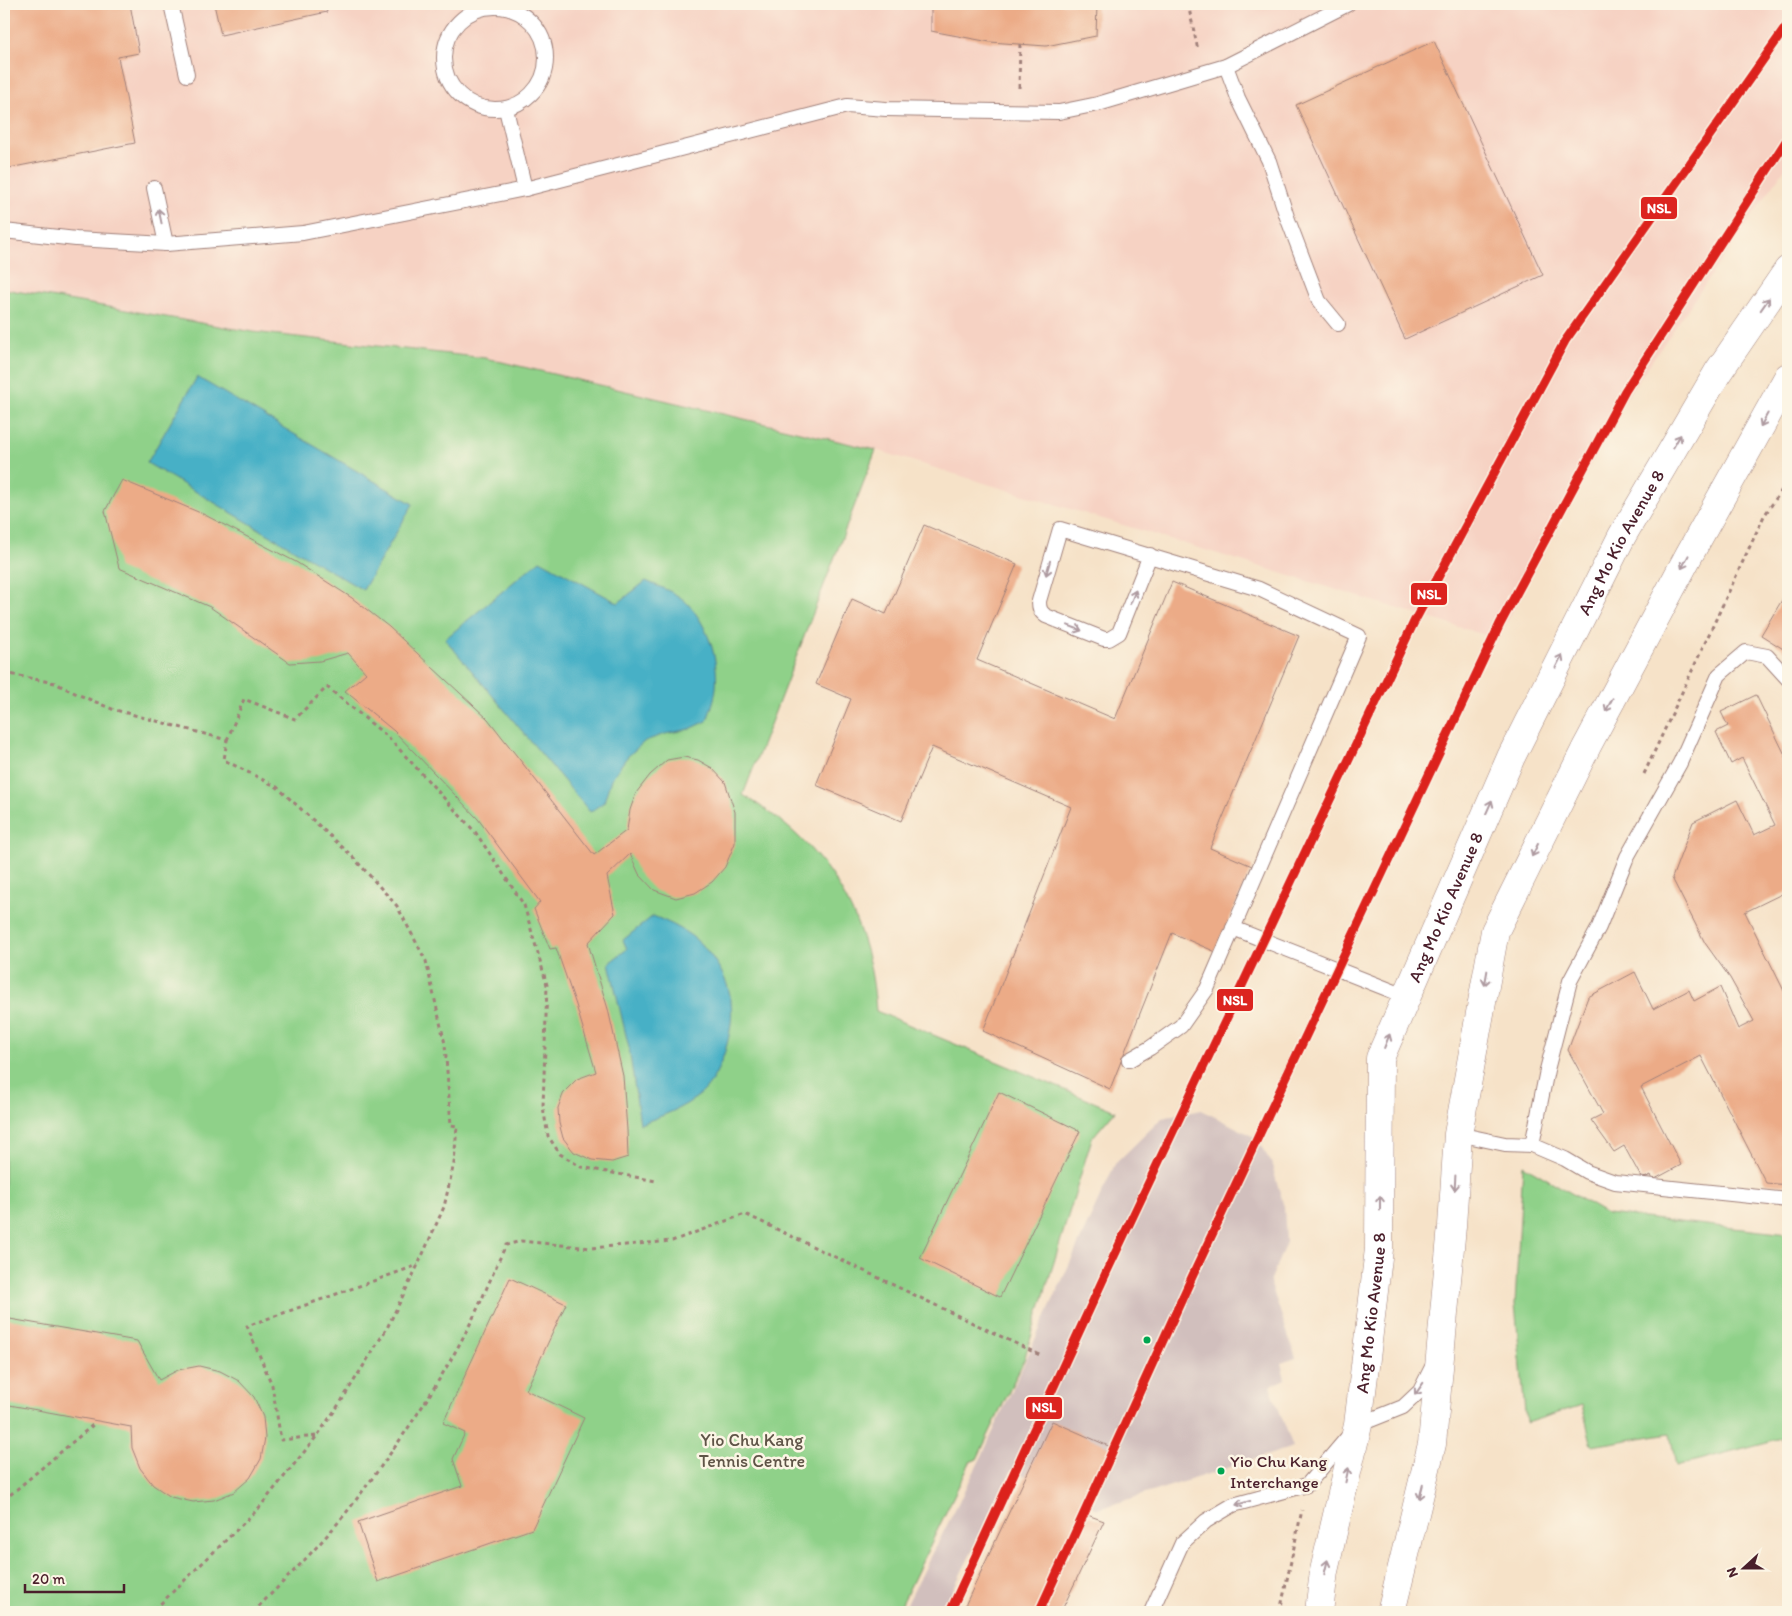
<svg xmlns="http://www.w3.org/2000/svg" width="1792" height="1616" font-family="Itim,sans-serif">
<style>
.built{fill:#f6d2c3}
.industrial{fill:#d1bfbd}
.green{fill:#8fd189;stroke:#6c785a}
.water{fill:#47b0c6;stroke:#486878}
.building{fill:#ecab87}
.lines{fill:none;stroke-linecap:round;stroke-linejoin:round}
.lane-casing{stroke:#a0807a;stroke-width:16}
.primary-casing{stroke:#a0807a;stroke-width:29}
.path{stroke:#a0807a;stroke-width:3;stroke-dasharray:4 4;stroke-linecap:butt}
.lane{stroke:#fff;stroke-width:14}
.primary{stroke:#fff;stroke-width:28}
.metro-1-casing{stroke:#fcf5e5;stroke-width:12}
.metro-1{stroke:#dc241f;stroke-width:9}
.oneway{stroke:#ae9aa0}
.bus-dot{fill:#00a651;stroke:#fcf5e5;stroke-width:2}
.labels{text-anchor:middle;stroke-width:5;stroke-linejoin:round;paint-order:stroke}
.bus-label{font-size:17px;fill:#4a1f2b;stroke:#fcf5e5;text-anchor:start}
.street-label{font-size:18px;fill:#4a1f2b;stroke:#fcf5e5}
.park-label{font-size:18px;fill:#5f5447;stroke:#fcf5e5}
.line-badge{stroke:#fcf5e5;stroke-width:2}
.badge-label{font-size:14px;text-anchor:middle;font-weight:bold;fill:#fff}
</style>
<rect width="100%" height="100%" fill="#fcf5e5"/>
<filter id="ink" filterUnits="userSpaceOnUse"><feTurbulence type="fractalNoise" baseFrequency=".02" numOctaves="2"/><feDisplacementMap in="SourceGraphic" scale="10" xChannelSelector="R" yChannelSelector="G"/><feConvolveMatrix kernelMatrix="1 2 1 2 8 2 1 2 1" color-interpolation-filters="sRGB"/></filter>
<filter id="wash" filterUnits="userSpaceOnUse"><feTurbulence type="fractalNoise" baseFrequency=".0096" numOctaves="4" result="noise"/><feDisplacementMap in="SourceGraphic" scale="20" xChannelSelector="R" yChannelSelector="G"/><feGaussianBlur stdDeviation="1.12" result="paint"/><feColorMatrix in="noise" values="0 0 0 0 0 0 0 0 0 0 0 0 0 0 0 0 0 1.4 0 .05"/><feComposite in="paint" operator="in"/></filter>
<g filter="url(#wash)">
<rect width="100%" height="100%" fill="#f6e2c8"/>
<path class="built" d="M4,4H1788V164L1622,404L1498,639L876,450L485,358L253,332L4,289Z"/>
<path class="industrial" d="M1201,1110L1255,1137L1271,1162L1284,1207L1286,1242L1270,1282L1296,1358L1281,1363L1285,1379L1270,1386L1293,1447L1098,1509L1012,1470L942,1612H903L982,1456L1115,1164L1162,1118Z"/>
<g class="green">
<path d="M4,289L253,332L485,358L876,450L743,795C826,844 870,916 876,1011L1115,1111L1092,1138L1024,1360L977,1459L970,1462L898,1612H4Z"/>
<path d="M1523,1165L1607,1214L1788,1234V1453L1782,1438L1676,1466L1670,1433L1592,1446L1582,1405L1526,1423L1515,1304Z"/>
</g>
<g class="water">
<path d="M197,377L413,504L363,590L147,463Z"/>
<path d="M540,560L618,603L646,581C659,587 676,592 687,603C710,627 722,667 714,699C712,707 709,714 707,721L690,729L665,734L645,741L627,757L611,779L604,802L590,812L445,639Z"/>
<path d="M653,916C666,921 679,927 690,935C710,949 729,978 731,1002C733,1018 730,1035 725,1051C721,1064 712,1085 701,1094C682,1109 662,1116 640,1124L629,1048L609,963L627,949L623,940Z"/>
</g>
<g id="blocks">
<g class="building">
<path d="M4,4H130L139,53L118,57L135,143L4,169Z"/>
<path d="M214,4H325L327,12L221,35Z"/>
<path d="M931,4H1097L1096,36L1046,46L990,42L931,31Z"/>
<path d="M1434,41L1543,275L1405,339L1296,105Z"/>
<path d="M122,480L203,514L296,562L352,598L389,627L488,719L594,855L627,830L630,810L636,793L650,775L667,760L684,757L698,760L712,768L725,782L735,812V843L725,867L712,882L695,893L676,898L654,890L639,874L630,854L607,876L615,914L588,943L608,1009L623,1076L627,1130L628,1157L612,1162L592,1160L574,1152L563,1138L559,1123L558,1108L564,1092L577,1079L596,1072L576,1005L556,948L550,949L534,909L540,902L478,819L394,731L345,691L366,673L348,653L320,661L290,663L210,607L119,568L105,511Z"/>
<path d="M924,525L1017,564L977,660L1115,719L1172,582L1299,636L1210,848L1252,866L1216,952L1172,933L1110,1089L983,1031L1071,807L932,747L901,821L816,785L851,699L816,684L852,599L886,614Z"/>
<path d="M1788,590V652L1761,635Z"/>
<path d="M1756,695L1788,761V891L1745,912L1788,999V1185L1766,1183L1701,1056L1641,1087L1681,1165L1653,1180L1651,1175L1642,1179L1624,1146L1614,1152L1591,1120L1603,1114L1568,1050L1588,997L1635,972L1653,1009L1689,990L1694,1001L1720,987L1738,1029L1754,1021L1730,978L1705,943L1672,878L1693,822L1737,800L1754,835L1775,825L1742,758L1731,764L1716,732L1728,726L1721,712Z"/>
<path d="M999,1092L1080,1131L1000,1297L920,1258Z"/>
<path d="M510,1278L566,1304L526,1390L584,1418L532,1529L378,1582L358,1522L462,1486L453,1459L465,1433L443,1423Z"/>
<path d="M4,1318L137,1341L159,1380L178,1370L199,1366L220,1371L239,1381L254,1397L263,1417L265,1438L261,1459L250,1478L234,1492L214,1500L193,1502L171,1497L153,1485L140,1468L132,1448L131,1427L4,1404Z"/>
<path d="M1052,1421L1113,1448L1082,1513L1104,1521L1061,1612H962Z"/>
</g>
</g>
</g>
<g filter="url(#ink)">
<use href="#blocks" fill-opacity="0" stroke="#a0807a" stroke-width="1"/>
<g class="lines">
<defs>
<g id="lane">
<path d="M171,4L187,75"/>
<circle cx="495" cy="58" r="51"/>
<path d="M1226,66L1238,98L1269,161L1287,217L1319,301L1338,324"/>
<path d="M506,109L525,189"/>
<path d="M154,188L166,244"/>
<path d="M4,231L76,239L166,244L303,233L525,189L847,106L886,109L1059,112L1098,104L1226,66L1348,4"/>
<path d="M1233,928L1405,996"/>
<path d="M1129,1060L1150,1048L1181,1026L1207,989L1359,636L1259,589L1060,529L1039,601C1039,608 1040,612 1046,616L1104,639H1109L1119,633L1150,555"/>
<path d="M1458,1134L1505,1144L1532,1145L1565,1159L1587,1172L1615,1182L1788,1200"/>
<path d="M1532,1145L1547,1070L1570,981L1599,927L1627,857L1680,763L1719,675L1746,652L1767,656L1788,679"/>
<path d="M1151,1612L1182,1543L1206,1521L1233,1505L1307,1485L1358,1425L1403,1407L1420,1391L1432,1367"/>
</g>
<g id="primary">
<path id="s1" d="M1319,1612L1324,1571L1358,1425L1379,1249L1380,1058L1511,757L1622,536L1718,372L1788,270"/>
<path d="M1391,1612L1432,1444L1452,1226L1458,1134L1495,931L1587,746L1689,555L1788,377"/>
</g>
</defs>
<use href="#lane" class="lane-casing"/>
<use href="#primary" class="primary-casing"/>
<g class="path">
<path d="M1188,4L1198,50"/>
<path d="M1019,88L1020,44"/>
<path d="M4,673L55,683L77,694L112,709L227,740L224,760L277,787L352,856L397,906L426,961L445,1044L451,1125L457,1126L454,1163L444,1207L418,1265L387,1328L342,1400L317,1436L258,1509L152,1612"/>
<path d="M227,740L244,699L295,719L327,687L389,738L476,833L524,905L547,985L543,1107L548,1136L560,1154L581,1167L656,1181"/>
<path d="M1644,774L1764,516L1788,481"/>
<path d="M316,1436L281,1440L272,1385L247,1326L418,1265"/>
<path d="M4,1500L94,1424"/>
<path d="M253,1612C286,1579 320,1546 349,1509C393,1452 435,1392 468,1328C482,1301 493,1272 506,1245L521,1241L591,1248L672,1241L745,1214L1042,1356"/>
<path d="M1280,1612L1302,1510"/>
</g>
<use href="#lane" class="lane"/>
<use href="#primary" class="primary"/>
<defs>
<g id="metro-1">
<path d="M950,1612L1106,1273L1414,622L1565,341L1788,24"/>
<path d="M1039,1612L1192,1277L1500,624L1625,391L1788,138"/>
</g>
</defs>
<use href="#metro-1" class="metro-1-casing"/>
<use href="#metro-1" class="metro-1"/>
</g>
<defs><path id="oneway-shaft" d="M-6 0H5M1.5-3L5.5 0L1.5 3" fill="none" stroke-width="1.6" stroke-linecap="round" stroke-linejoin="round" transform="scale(1.25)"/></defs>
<g class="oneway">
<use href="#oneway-shaft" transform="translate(160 216) rotate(-102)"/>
<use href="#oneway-shaft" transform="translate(1765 304) rotate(-55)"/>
<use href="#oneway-shaft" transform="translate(1764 420) rotate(119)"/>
<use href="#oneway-shaft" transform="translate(1677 441) rotate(-60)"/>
<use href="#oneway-shaft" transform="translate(1685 562) rotate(118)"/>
<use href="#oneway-shaft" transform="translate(1048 568) rotate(106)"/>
<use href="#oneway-shaft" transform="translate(1133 597) rotate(-68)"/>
<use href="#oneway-shaft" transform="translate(1075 628) rotate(21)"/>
<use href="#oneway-shaft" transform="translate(1559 661) rotate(-63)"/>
<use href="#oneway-shaft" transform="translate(1609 705) rotate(118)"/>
<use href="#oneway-shaft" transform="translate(1489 807) rotate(-66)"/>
<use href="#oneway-shaft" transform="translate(1535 850) rotate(116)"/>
<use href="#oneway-shaft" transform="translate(1486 978) rotate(100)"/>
<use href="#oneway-shaft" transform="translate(1387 1041) rotate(-68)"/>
<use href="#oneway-shaft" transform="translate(1455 1183) rotate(93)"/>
<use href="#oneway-shaft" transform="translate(1380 1203) rotate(-90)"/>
<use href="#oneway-shaft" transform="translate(1419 1389) rotate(125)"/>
<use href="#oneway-shaft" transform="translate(1347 1475) rotate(-78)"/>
<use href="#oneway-shaft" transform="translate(1421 1492) rotate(104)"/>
<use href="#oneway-shaft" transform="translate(1243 1503) rotate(165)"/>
<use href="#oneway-shaft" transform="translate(1326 1567) rotate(-77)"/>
</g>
</g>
<g class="bus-dot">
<circle cx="1147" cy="1340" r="4.5"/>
<circle cx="1221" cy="1471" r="4.5"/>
</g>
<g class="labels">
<g class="bus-label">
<text x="1230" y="1467">Yio Chu Kang<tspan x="1230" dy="21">Interchange</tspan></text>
</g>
<g class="street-label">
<text dy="6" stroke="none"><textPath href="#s1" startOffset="1129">Ang Mo Kio Avenue 8</textPath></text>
<text dy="6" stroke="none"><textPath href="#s1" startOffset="724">Ang Mo Kio Avenue 8</textPath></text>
<text dy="6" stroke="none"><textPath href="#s1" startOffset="304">Ang Mo Kio Avenue 8</textPath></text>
</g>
<g class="park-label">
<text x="752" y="1446">Yio Chu Kang<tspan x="752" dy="21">Tennis Centre</tspan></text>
</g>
</g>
<g class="line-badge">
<rect x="1640" y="196" width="38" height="24" rx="5" fill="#dc241f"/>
<rect x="1410" y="582" width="38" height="24" rx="5" fill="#dc241f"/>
<rect x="1216" y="988" width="38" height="24" rx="5" fill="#dc241f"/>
<rect x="1025" y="1396" width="38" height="24" rx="5" fill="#dc241f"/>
</g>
<g class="badge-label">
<text x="1659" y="213">NSL</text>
<text x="1429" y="599">NSL</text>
<text x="1235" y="1005">NSL</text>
<text x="1044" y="1412">NSL</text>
</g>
<rect width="1792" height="1616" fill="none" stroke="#fcf5e5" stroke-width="20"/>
<g transform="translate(1744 1568) rotate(249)" stroke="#fcf5e5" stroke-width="4" paint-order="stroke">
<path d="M0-4L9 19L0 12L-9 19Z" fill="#4a1f2b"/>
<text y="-8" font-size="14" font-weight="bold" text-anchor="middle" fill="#4a1f2b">N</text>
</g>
<path d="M25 1584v8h99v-8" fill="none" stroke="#4a1f2b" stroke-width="2.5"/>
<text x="32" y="1584" font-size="15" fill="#4a1f2b" stroke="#fcf5e5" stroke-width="4" paint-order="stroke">20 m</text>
</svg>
